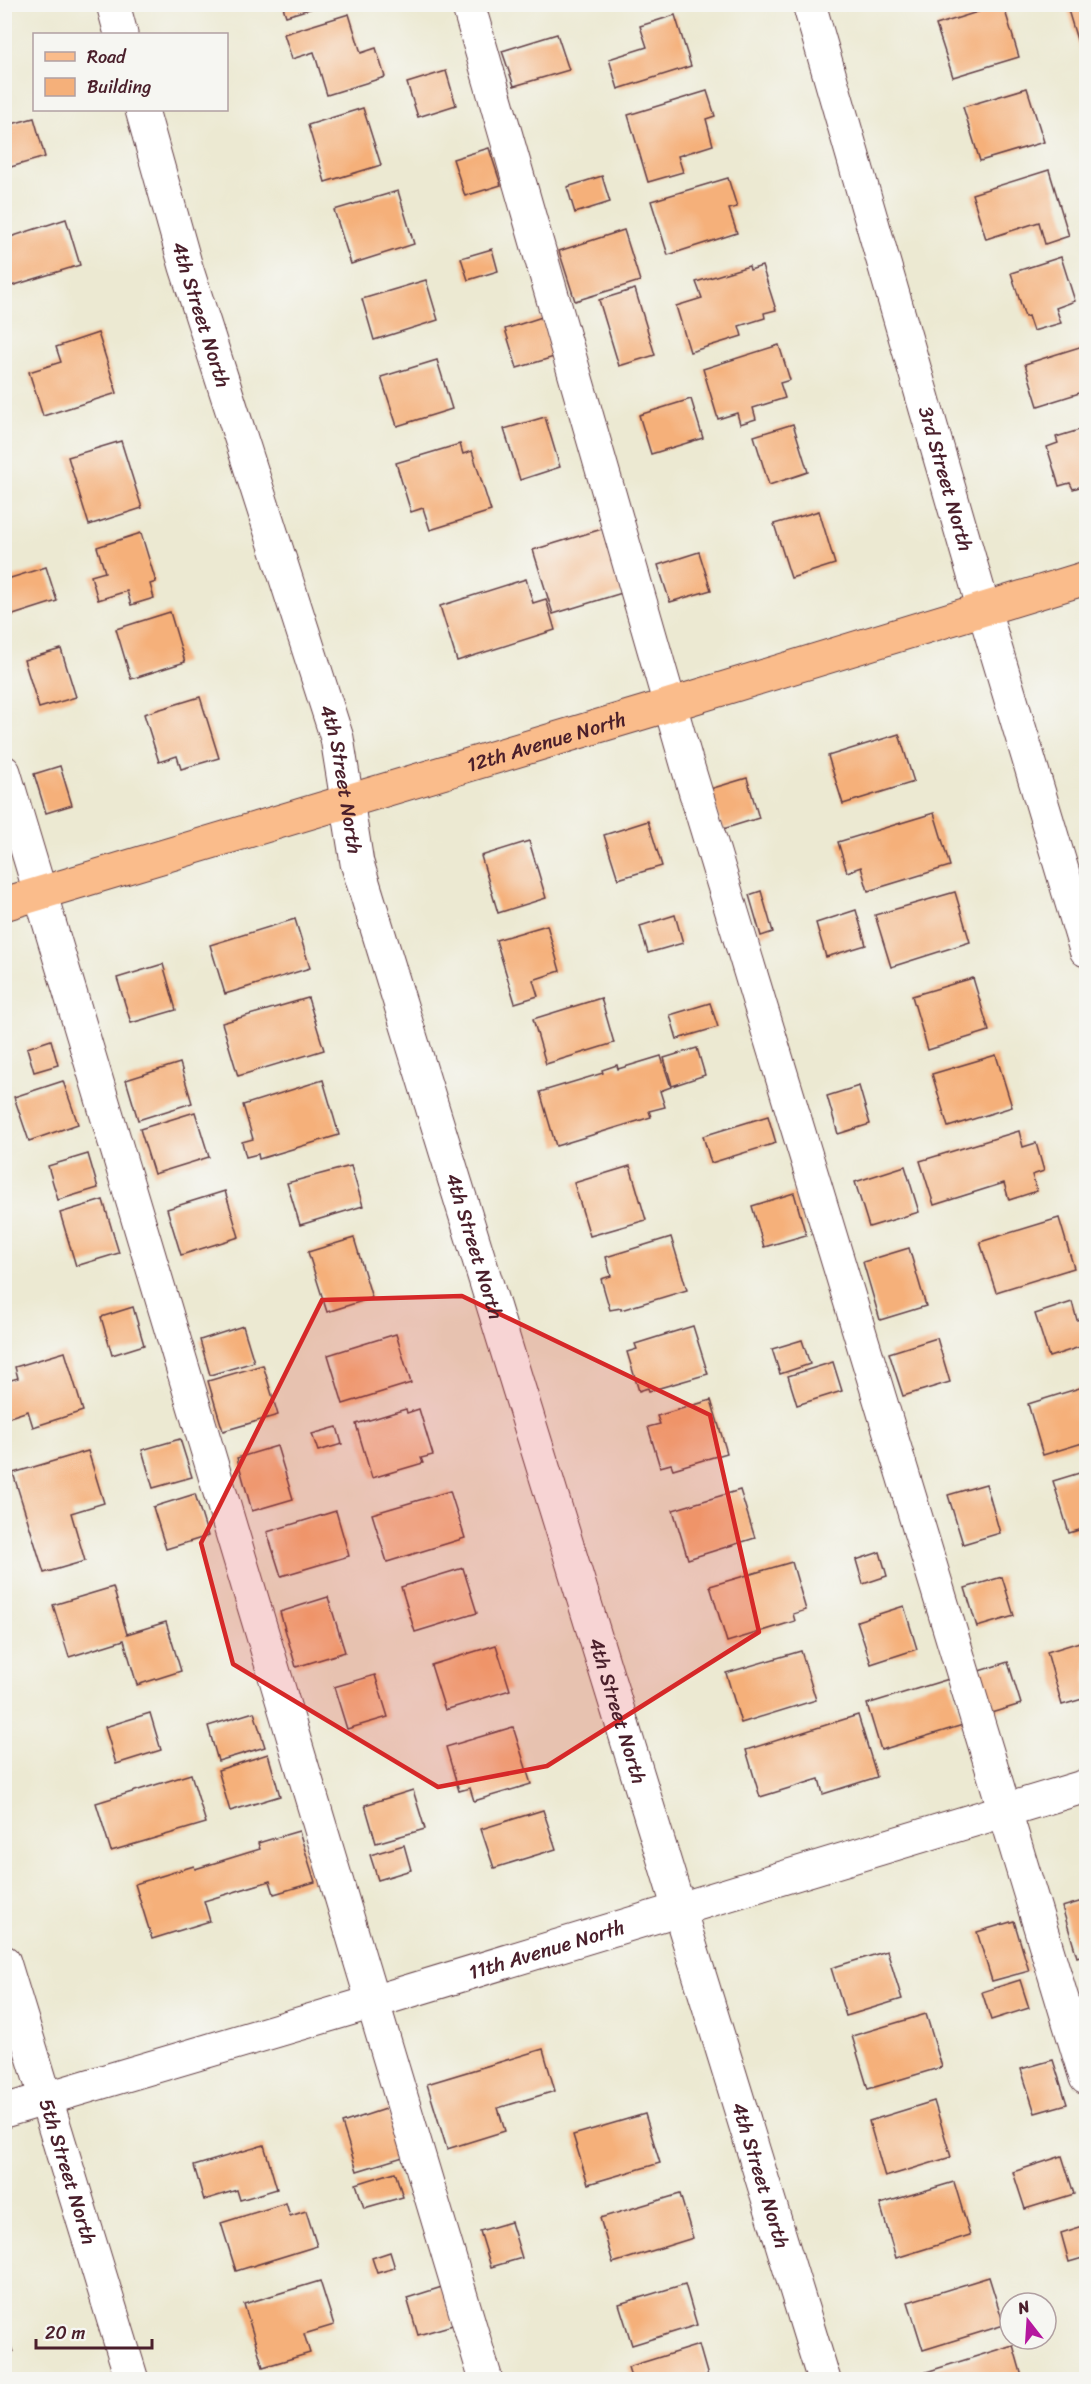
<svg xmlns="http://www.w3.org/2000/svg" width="1091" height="2384" font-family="Sriracha,sans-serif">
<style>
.building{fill:#f5b07a}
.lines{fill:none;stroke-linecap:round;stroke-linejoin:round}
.minor-casing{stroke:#623d44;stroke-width:35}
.major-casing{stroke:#623d44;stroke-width:35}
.minor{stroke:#fff;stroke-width:33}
.major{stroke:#fabc8b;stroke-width:33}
.marked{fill:#d62828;fill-opacity:0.2;stroke:#d62828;stroke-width:4.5;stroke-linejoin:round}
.labels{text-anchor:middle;stroke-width:4.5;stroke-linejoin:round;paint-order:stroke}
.street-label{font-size:20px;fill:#4a1f2b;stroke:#f6f6f2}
</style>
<rect width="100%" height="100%" fill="#f6f6f2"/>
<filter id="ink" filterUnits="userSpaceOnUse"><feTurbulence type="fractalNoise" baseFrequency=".0167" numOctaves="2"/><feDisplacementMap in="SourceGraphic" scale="12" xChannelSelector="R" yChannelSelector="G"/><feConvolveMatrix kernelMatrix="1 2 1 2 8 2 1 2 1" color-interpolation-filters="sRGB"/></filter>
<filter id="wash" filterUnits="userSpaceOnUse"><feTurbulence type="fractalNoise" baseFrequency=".008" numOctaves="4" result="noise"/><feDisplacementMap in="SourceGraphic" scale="24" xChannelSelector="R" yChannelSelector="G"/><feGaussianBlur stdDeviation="1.35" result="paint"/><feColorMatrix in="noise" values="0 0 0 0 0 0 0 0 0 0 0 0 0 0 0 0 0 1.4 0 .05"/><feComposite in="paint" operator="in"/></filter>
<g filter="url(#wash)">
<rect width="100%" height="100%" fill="#ece9d2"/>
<g id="blocks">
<g class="building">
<path d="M282,4H323V5L286,16Z"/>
<path d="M1003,4L1019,57L953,77L936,25Z"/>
<path d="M1086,4V51L1081,53L1068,10Z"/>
<path d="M349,14L361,53L376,48L385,77L327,95L314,52L292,59L284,34Z"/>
<path d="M675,15L691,66L618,89L609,59L647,47L640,26Z"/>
<path d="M557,34L569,70L514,86L502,51Z"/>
<path d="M446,71L456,105L418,117L407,83Z"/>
<path d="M1027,88L1044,142L980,161L963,107Z"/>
<path d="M707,91L715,116L706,119L713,145L678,156L683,172L648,182L628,115Z"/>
<path d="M363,108L381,165L325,182L308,125Z"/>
<path d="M34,118L45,157L4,169V126Z"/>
<path d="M489,148L501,185L465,196L453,159Z"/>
<path d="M1049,170L1069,236L1045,244L1039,222L986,239L972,194Z"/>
<path d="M602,176L610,202L575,213L567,187Z"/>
<path d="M728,178L737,207L729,209L737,233L668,255L651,201Z"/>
<path d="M398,191L414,244L351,264L334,210Z"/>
<path d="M66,219L80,265L8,287L4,275V239Z"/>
<path d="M624,230L640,281L575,301L559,251Z"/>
<path d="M492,249L498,271L468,280L461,258Z"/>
<path d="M1061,257L1075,301L1056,308L1061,323L1033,331L1028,316L1025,317L1011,273Z"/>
<path d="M749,266L750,270L762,266L776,310L764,313L765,318L739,326L742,336L690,352L676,306L702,298L696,282Z"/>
<path d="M426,280L438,320L374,340L362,299Z"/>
<path d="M635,289L655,355L619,366L599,300Z"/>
<path d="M542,317L554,357L517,368L505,329Z"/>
<path d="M98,333L117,393L43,416L29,372L61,362L56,347Z"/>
<path d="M779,345L790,380L780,383L785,398L753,408L756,419L740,424L737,413L718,419L703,369Z"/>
<path d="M1086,345V391L1038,406L1025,364Z"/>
<path d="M437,360L452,409L397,426L381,377Z"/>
<path d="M691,399L703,438L651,454L639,415Z"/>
<path d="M545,417L560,467L520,480L504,429Z"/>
<path d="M793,424L808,472L769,485L754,436Z"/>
<path d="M1086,428V485L1073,489L1070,483L1059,486L1047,447L1058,443L1056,437Z"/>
<path d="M121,441L142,508L89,525L68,457Z"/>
<path d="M460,444L463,454L472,451L491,511L430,530L423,508L411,512L396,463Z"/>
<path d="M819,511L835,564L791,578L774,524Z"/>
<path d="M602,529L622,593L553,614L533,550Z"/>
<path d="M141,533L156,582L150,584L154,598L131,605L127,591L98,600L91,576L105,572L97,547Z"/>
<path d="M699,552L711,590L670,602L658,565Z"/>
<path d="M46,567L57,601L10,616L4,598V580Z"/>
<path d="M526,579L533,603L546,599L555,630L457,661L440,606Z"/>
<path d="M170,612L185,662L131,679L116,629Z"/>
<path d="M61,649L76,697L39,708L24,660Z"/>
<path d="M200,697L219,758L181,769L177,756L159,762L144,714Z"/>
<path d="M899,734L914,782L843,804L828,756Z"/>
<path d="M60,766L72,805L46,813L34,774Z"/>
<path d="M747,778L759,818L723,829L710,789Z"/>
<path d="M934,813L950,866L868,891L861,867L847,872L838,842Z"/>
<path d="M648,821L662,866L618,879L604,835Z"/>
<path d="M529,841L546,898L498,913L481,856Z"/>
<path d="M761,891L773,932L761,936L749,895Z"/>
<path d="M955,892L970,942L891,967L875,915Z"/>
<path d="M856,910L866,945L826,957L816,923Z"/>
<path d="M675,915L683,943L648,953L640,926Z"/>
<path d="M295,919L310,968L225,994L210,945Z"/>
<path d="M547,925L560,971L533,980L538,996L515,1003L496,940Z"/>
<path d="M163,964L176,1010L131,1023L117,978Z"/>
<path d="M973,978L989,1031L928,1050L912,996Z"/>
<path d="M308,998L324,1050L238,1076L222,1023Z"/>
<path d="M601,998L614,1043L546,1064L533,1019Z"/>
<path d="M710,1003L718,1027L677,1039L670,1015Z"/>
<path d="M51,1040L58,1065L34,1072L27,1048Z"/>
<path d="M697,1048L705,1075L672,1086L664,1058Z"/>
<path d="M996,1055L1012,1107L948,1127L932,1074Z"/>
<path d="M661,1056L671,1087L660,1091L665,1107L649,1111L651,1117L556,1146L540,1092L603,1073L602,1070L617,1065L618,1069Z"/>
<path d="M180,1063L192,1103L138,1120L126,1080Z"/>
<path d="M323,1080L339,1135L259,1159L258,1154L246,1157L242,1142L253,1139L243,1105Z"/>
<path d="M63,1081L78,1124L29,1141L14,1097Z"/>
<path d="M859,1086L870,1124L838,1134L827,1096Z"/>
<path d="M195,1112L209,1157L154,1174L140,1129Z"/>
<path d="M768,1116L776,1143L711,1163L703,1136Z"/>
<path d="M1019,1131L1023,1147L1036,1143L1044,1171L1032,1175L1037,1191L1009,1200L1004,1183L934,1205L920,1161Z"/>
<path d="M88,1154L98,1188L58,1200L48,1166Z"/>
<path d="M351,1166L363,1206L300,1225L287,1183Z"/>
<path d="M630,1166L646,1220L590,1236L574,1183Z"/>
<path d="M905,1166L919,1212L869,1227L855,1182Z"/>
<path d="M225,1191L239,1237L181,1255L167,1209Z"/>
<path d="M794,1193L806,1235L764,1247L752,1206Z"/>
<path d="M103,1200L119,1253L76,1266L60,1213Z"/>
<path d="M1059,1218L1074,1268L996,1292L980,1242Z"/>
<path d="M671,1237L687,1290L621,1310V1308L610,1310L601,1279L611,1276L606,1257Z"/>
<path d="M354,1238L372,1298L327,1312L308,1252Z"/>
<path d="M909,1248L926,1306L880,1320L863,1262Z"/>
<path d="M4,1293L10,1310L4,1312Z"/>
<path d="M1072,1302L1077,1320L1086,1317V1345L1049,1357L1035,1314Z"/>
<path d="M133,1307L144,1345L112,1355L101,1317Z"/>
<path d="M243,1326L254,1362L210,1375L200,1340Z"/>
<path d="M693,1326L708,1374L649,1391L648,1388L639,1391L627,1352L637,1349L635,1344Z"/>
<path d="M396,1334L411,1383L343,1404L328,1355Z"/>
<path d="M937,1338L950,1382L903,1396L889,1353Z"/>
<path d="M802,1340L810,1364L780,1374L772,1349Z"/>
<path d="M65,1352L83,1411L33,1427L28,1411L4,1419V1382L18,1378L15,1367Z"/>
<path d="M833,1362L842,1391L797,1405L788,1376Z"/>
<path d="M263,1365L278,1415L223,1431L208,1381Z"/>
<path d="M1086,1386V1442L1043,1455L1028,1404Z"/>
<path d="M711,1400L727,1453L673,1469L671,1464L660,1467L648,1427L660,1424L657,1416Z"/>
<path d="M406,1409L407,1413L419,1409L433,1455L421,1458L423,1463L372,1478L356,1424Z"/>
<path d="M337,1427L342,1444L318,1451L312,1434Z"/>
<path d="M180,1439L192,1477L153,1488L142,1450Z"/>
<path d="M277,1446L293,1499L252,1511L237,1458Z"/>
<path d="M88,1451L104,1503L71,1513L85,1561L44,1573L13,1473Z"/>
<path d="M1086,1471V1528L1069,1533L1053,1481Z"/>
<path d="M986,1484L1000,1533L963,1544L948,1495Z"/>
<path d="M740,1490L755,1538L688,1559L673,1510Z"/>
<path d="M450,1491L465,1538L387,1562L372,1514Z"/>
<path d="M195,1494L208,1536L166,1549L153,1507Z"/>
<path d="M336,1511L349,1556L281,1576L267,1532Z"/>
<path d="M880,1552L887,1576L863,1584L856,1560Z"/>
<path d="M792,1562L806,1610L793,1614L795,1621L727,1642L710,1586Z"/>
<path d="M463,1568L477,1613L415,1632L401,1587Z"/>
<path d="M1002,1577L1014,1616L977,1627L965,1588Z"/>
<path d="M113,1587L127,1634L166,1622L181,1671L137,1685L124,1640L69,1657L53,1605Z"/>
<path d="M328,1597L345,1652L296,1667L280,1612Z"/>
<path d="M904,1606L917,1649L871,1664L857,1621Z"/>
<path d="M1086,1640V1698L1062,1705L1047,1652Z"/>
<path d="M496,1645L510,1690L445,1710L431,1665Z"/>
<path d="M801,1651L816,1700L741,1723L726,1673Z"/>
<path d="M1008,1662L1021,1704L991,1713L979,1671Z"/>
<path d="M375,1675L388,1717L347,1729L334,1687Z"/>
<path d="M949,1679L963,1725L881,1750L867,1704Z"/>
<path d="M254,1712L265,1747L218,1761L208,1726Z"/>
<path d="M150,1713L161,1750L116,1764L105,1727Z"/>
<path d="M858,1715L877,1777L823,1794L819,1779L760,1797L746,1750Z"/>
<path d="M513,1727L531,1784L474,1801L470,1788L459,1791L446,1747Z"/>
<path d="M268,1754L280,1796L230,1811L218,1770Z"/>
<path d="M191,1774L206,1823L111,1851L96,1803Z"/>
<path d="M413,1790L425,1829L376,1843L365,1805Z"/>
<path d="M543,1810L556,1849L494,1868L481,1829Z"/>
<path d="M299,1831L315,1882L274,1894L270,1881L204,1901L210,1921L152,1939L135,1884L194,1866L195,1869L260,1849L258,1843Z"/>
<path d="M404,1845L411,1870L378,1880L370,1855Z"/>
<path d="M1086,1900V1954L1077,1957L1062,1907Z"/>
<path d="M1014,1921L1029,1971L992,1981L977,1932Z"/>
<path d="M887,1951L902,1999L846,2016L831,1968Z"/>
<path d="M1020,1980L1029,2008L991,2020L982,1992Z"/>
<path d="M926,2014L942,2067L868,2089L852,2036Z"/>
<path d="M543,2049L555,2091L498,2108L505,2131L447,2149L427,2084Z"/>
<path d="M1053,2060L1067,2104L1035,2113L1021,2069Z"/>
<path d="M934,2101L951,2157L885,2177L869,2121Z"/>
<path d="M388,2108L403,2157L357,2171L342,2123Z"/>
<path d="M645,2114L660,2163L588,2184L573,2135Z"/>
<path d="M264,2145L277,2189L240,2200L237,2190L204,2200L194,2166Z"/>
<path d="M1062,2156L1074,2194L1025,2209L1013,2172Z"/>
<path d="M395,2172L403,2197L364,2208L356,2184Z"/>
<path d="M954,2182L970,2235L896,2258L880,2204Z"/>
<path d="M680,2194L693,2238L613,2263L600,2218Z"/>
<path d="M286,2203L290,2216L306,2211L317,2246L236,2271L221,2223Z"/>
<path d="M511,2222L522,2258L491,2267L480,2231Z"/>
<path d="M1086,2225V2257L1069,2262L1061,2233Z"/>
<path d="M390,2252L395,2268L377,2273L372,2258Z"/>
<path d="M989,2277L1004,2325L923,2350L908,2302Z"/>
<path d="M320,2281L334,2325L304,2334L310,2353L263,2367L244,2304Z"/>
<path d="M685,2284L697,2325L632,2345L619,2304Z"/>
<path d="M442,2287L453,2325L418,2335L407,2298Z"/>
<path d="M4,2327L13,2352L4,2355Z"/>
<path d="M699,2345L709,2380H632L628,2367Z"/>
<path d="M1013,2345L1023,2380H928L926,2372Z"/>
<path d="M330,2375L331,2380H317V2379Z"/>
</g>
</g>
</g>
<g filter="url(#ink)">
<use href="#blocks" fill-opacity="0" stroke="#623d44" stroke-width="1.5"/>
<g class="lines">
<defs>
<g id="minor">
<path d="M113,4L121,34"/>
<path d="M468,4L687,764L1086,2078"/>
<path id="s1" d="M809,4L984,610L1086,950"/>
<path id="s2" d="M142,110L186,267L337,738L357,863L824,2380"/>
<path d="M4,772L486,2380"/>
<path id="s3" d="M4,1962L132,2380"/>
<path id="s4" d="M4,2111L373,2002L1086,1786"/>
</g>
<g id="major">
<path id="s5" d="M4,904L669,705L1086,578"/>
</g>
</defs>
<use href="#minor" class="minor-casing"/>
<use href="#major" class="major-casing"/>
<use href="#minor" class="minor"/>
<use href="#major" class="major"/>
</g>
</g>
<path class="marked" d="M462,1296L710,1415L759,1632L547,1766L438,1787L233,1664L201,1543L322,1300Z"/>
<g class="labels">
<g class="street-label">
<text dy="7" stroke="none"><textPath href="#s2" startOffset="213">4th Street North</textPath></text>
<text dy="7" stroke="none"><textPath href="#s1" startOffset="494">3rd Street North</textPath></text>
<text dy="7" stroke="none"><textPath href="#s5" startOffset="566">12th Avenue North</textPath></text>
<text dy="7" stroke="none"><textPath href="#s2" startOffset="699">4th Street North</textPath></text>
<text dy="7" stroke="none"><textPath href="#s2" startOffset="1185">4th Street North</textPath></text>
<text dy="7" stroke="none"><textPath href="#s2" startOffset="1671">4th Street North</textPath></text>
<text dy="7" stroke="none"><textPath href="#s4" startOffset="566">11th Avenue North</textPath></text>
<text dy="7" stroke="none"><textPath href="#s3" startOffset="219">5th Street North</textPath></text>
<text dy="7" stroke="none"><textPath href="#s2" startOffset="2157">4th Street North</textPath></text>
</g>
</g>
<rect width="1091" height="2384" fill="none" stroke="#f6f6f2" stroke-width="24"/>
<rect x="33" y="33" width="195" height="78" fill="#f6f6f2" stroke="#b1a0a2" stroke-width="1.5"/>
<rect x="45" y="52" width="30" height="9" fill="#fabc8b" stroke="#b1a0a2" stroke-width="1.5"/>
<text x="87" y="63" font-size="18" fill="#4a1f2b">Road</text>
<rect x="45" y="78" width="30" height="18" fill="#f5b07a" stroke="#b1a0a2" stroke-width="1.5"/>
<text x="87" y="93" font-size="18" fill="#4a1f2b">Building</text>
<g transform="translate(1028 2321) rotate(343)"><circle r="28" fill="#f6f6f2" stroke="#b1a0a2" stroke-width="1.5"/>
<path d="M0-4.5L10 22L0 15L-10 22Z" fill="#b5179e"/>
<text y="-9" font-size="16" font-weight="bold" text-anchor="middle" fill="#4a1f2b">N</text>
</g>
<path d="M36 2339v9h116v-9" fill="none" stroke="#4a1f2b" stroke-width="3"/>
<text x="45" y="2339" font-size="18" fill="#4a1f2b" stroke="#f6f6f2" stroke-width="4.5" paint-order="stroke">20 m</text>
</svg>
